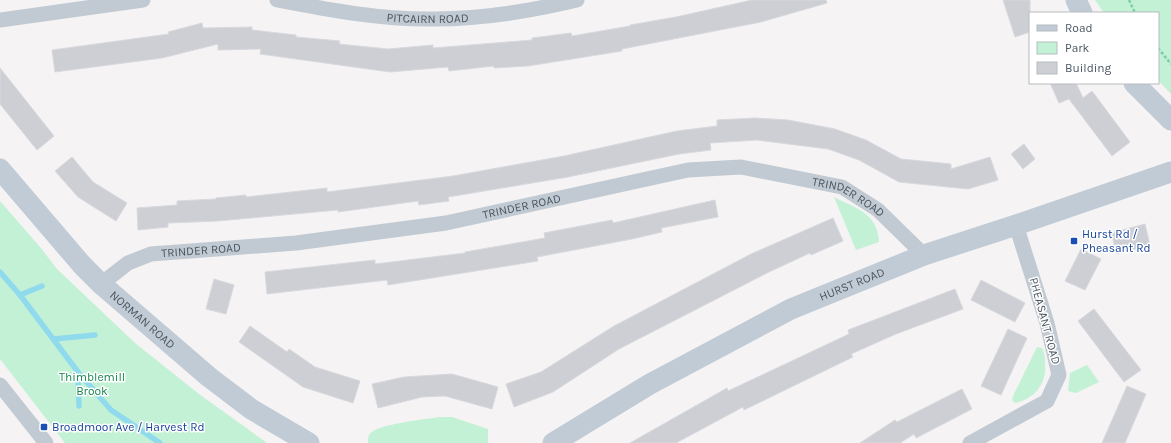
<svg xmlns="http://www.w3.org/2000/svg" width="1171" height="443" font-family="Karla,sans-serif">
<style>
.green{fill:#c3f1d5}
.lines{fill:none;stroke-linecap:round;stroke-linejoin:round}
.stream{stroke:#90daee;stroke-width:5.5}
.building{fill:#cdcfd5;stroke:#d7d9de}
.path{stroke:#7ad0a6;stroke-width:2.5;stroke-dasharray:3 2;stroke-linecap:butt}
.street{stroke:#c1cad2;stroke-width:15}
.secondary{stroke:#c1cbd6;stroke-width:21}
.transit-dot{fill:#1a4fb4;stroke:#fff;stroke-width:1.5}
.labels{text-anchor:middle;stroke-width:3;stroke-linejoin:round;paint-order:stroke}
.street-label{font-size:12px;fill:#4a5661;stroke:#fff}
.transit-label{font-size:12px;fill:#164399;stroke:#fff;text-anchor:start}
.park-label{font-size:12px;fill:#17864f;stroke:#fff}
</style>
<rect width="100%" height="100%" fill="#f5f3f3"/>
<g class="green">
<path d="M1095,0H1171V94L1158,80V13H1104Z"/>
<path d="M834,197C855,208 878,213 879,242L856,250Z"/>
<path d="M0,201L40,247L57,269L135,343L199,394L267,443H65L0,359Z"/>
<path d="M1037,347L1042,348C1045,353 1045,358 1045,364C1047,383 1035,399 1015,403L1012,400L1013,396Z"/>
<path d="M1087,365L1099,382L1076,393L1068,391L1070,373Z"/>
<path d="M440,417H452L488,429V443H368C368,439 368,434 372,432C381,424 426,419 440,417Z"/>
</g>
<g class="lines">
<g class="stream">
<path d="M0,272L20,295L78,372L111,410L160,443"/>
<path d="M20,295L42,286"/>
<path d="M54,339L95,335"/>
<path d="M78,372L79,406"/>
</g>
</g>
<g class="building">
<path d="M752,0H826L827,3L761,22L622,49V51L528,66L494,68V66L449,71L448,67L390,72L260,54L261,49L218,50V44L162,58L55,72L52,50L169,34L168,32L202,23L203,28L252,27V30L296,35V37L340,41L339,44L388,49L433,45V48L532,40V38L571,33L572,36L630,26V25L676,17Z"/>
<path d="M1003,0H1030V32L1015,37Z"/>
<path d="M0,68L54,136L37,150L0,104Z"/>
<path d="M1050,83H1076L1083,98L1092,91L1130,142L1112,156L1069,99L1059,103Z"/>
<path d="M755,118L788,120L835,129L866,140L901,159L951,164V169L990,157L998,180L968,189L899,182L859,160L828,149L757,140L710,143L711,150L679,154L568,177L448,197L449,201L419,205L418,201L338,212V210L218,221L168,223V227L138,230L137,208L177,205V201L216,199V198L246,195V197L327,188V192L453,176L564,156L677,131L717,126V120Z"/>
<path d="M1024,144L1035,159L1023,169L1011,154Z"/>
<path d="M72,157L93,182L127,203L116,221L78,197L55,171Z"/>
<path d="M715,200L718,217L661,228L662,232L632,239L537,257L538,261L388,285L387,280L267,294L265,272L375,260V264L465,253V252L545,238L544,233L612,220L613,223Z"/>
<path d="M833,218L843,241L811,255L810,253L769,272L619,349L553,392L514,407L506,384L541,372L614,326L751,254Z"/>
<path d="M1145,224L1150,245L1117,254L1111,233Z"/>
<path d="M1081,249L1101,259L1085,290L1065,281Z"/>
<path d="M214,279L234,285L226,314L206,309Z"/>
<path d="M981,280L1025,303L1015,322L971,300Z"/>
<path d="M955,289L963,309L896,334L851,354L853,357L744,410L743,407L676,443H630L727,388L728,391L849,334L848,330Z"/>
<path d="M1094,309L1141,370L1124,382L1078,321Z"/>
<path d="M250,326L287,352L289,349L315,367L360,381L353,403L303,387L239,342Z"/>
<path d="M1008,329L1027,338L1001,395L981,386Z"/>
<path d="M452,374L498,387L492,409L445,396L422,397L378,408L372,384L404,377Z"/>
<path d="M1127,386L1146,394L1125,443H1102Z"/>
<path d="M962,389L972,409L916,438L914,434L900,443H860L895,420L897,422Z"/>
</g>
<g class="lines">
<g class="path">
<path d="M1129,0L1135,13"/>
<path d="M1158,48L1171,64"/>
</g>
<g class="street">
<path id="s1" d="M277,0C329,10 382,20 435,19C482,19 531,11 577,0"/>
<path d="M0,20L143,0"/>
<path id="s2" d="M101,284L128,263L151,254L296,243L446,223L688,170L741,167L842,187L878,210L924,255"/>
<path d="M0,385L46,443"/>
<path d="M970,443L1047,401L1059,375L1047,323L1016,225"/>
</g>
<g class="secondary">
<path d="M1076,0L1082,13"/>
<path d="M1134,83L1171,120"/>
<path id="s3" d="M0,169L82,265L101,284L209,377L251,409L309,443"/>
<path id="s4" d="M553,443L650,384L791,309L924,255L1016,225L1171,172"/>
</g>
</g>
<g class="transit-dot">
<rect x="1070" y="237" width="8" height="8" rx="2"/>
<rect x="40" y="423" width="8" height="8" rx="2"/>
</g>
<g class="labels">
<g class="street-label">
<text dy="4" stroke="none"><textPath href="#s1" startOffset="152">PITCAIRN ROAD</textPath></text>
<text dy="4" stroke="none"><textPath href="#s2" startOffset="769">TRINDER ROAD</textPath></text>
<text dy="4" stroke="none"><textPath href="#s2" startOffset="433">TRINDER ROAD</textPath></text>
<text dy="4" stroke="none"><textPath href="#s2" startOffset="109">TRINDER ROAD</textPath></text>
<text dy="4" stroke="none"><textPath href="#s4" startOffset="339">HURST ROAD</textPath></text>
<text dy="4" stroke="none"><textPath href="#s3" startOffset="208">NORMAN ROAD</textPath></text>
<text transform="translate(1045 321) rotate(75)" y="4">PHEASANT ROAD</text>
</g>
<g class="transit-label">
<text x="1082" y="238">Hurst Rd /<tspan x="1082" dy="14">Pheasant Rd</tspan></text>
<text x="52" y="431">Broadmoor Ave / Harvest Rd</text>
</g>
<g class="park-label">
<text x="92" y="381">Thimblemill<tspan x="92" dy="14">Brook</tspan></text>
</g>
</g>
<rect x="1029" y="12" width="130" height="72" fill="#ffffff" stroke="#b7bbc0"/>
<rect x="1037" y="25" width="20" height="6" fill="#c1cbd6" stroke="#b7bbc0"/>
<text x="1065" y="32" font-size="12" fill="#4a5661">Road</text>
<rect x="1037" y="42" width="20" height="12" fill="#c3f1d5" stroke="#b7bbc0"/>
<text x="1065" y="52" font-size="12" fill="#4a5661">Park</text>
<rect x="1037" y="62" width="20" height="12" fill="#cdcfd5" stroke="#b7bbc0"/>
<text x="1065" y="72" font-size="12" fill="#4a5661">Building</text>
</svg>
